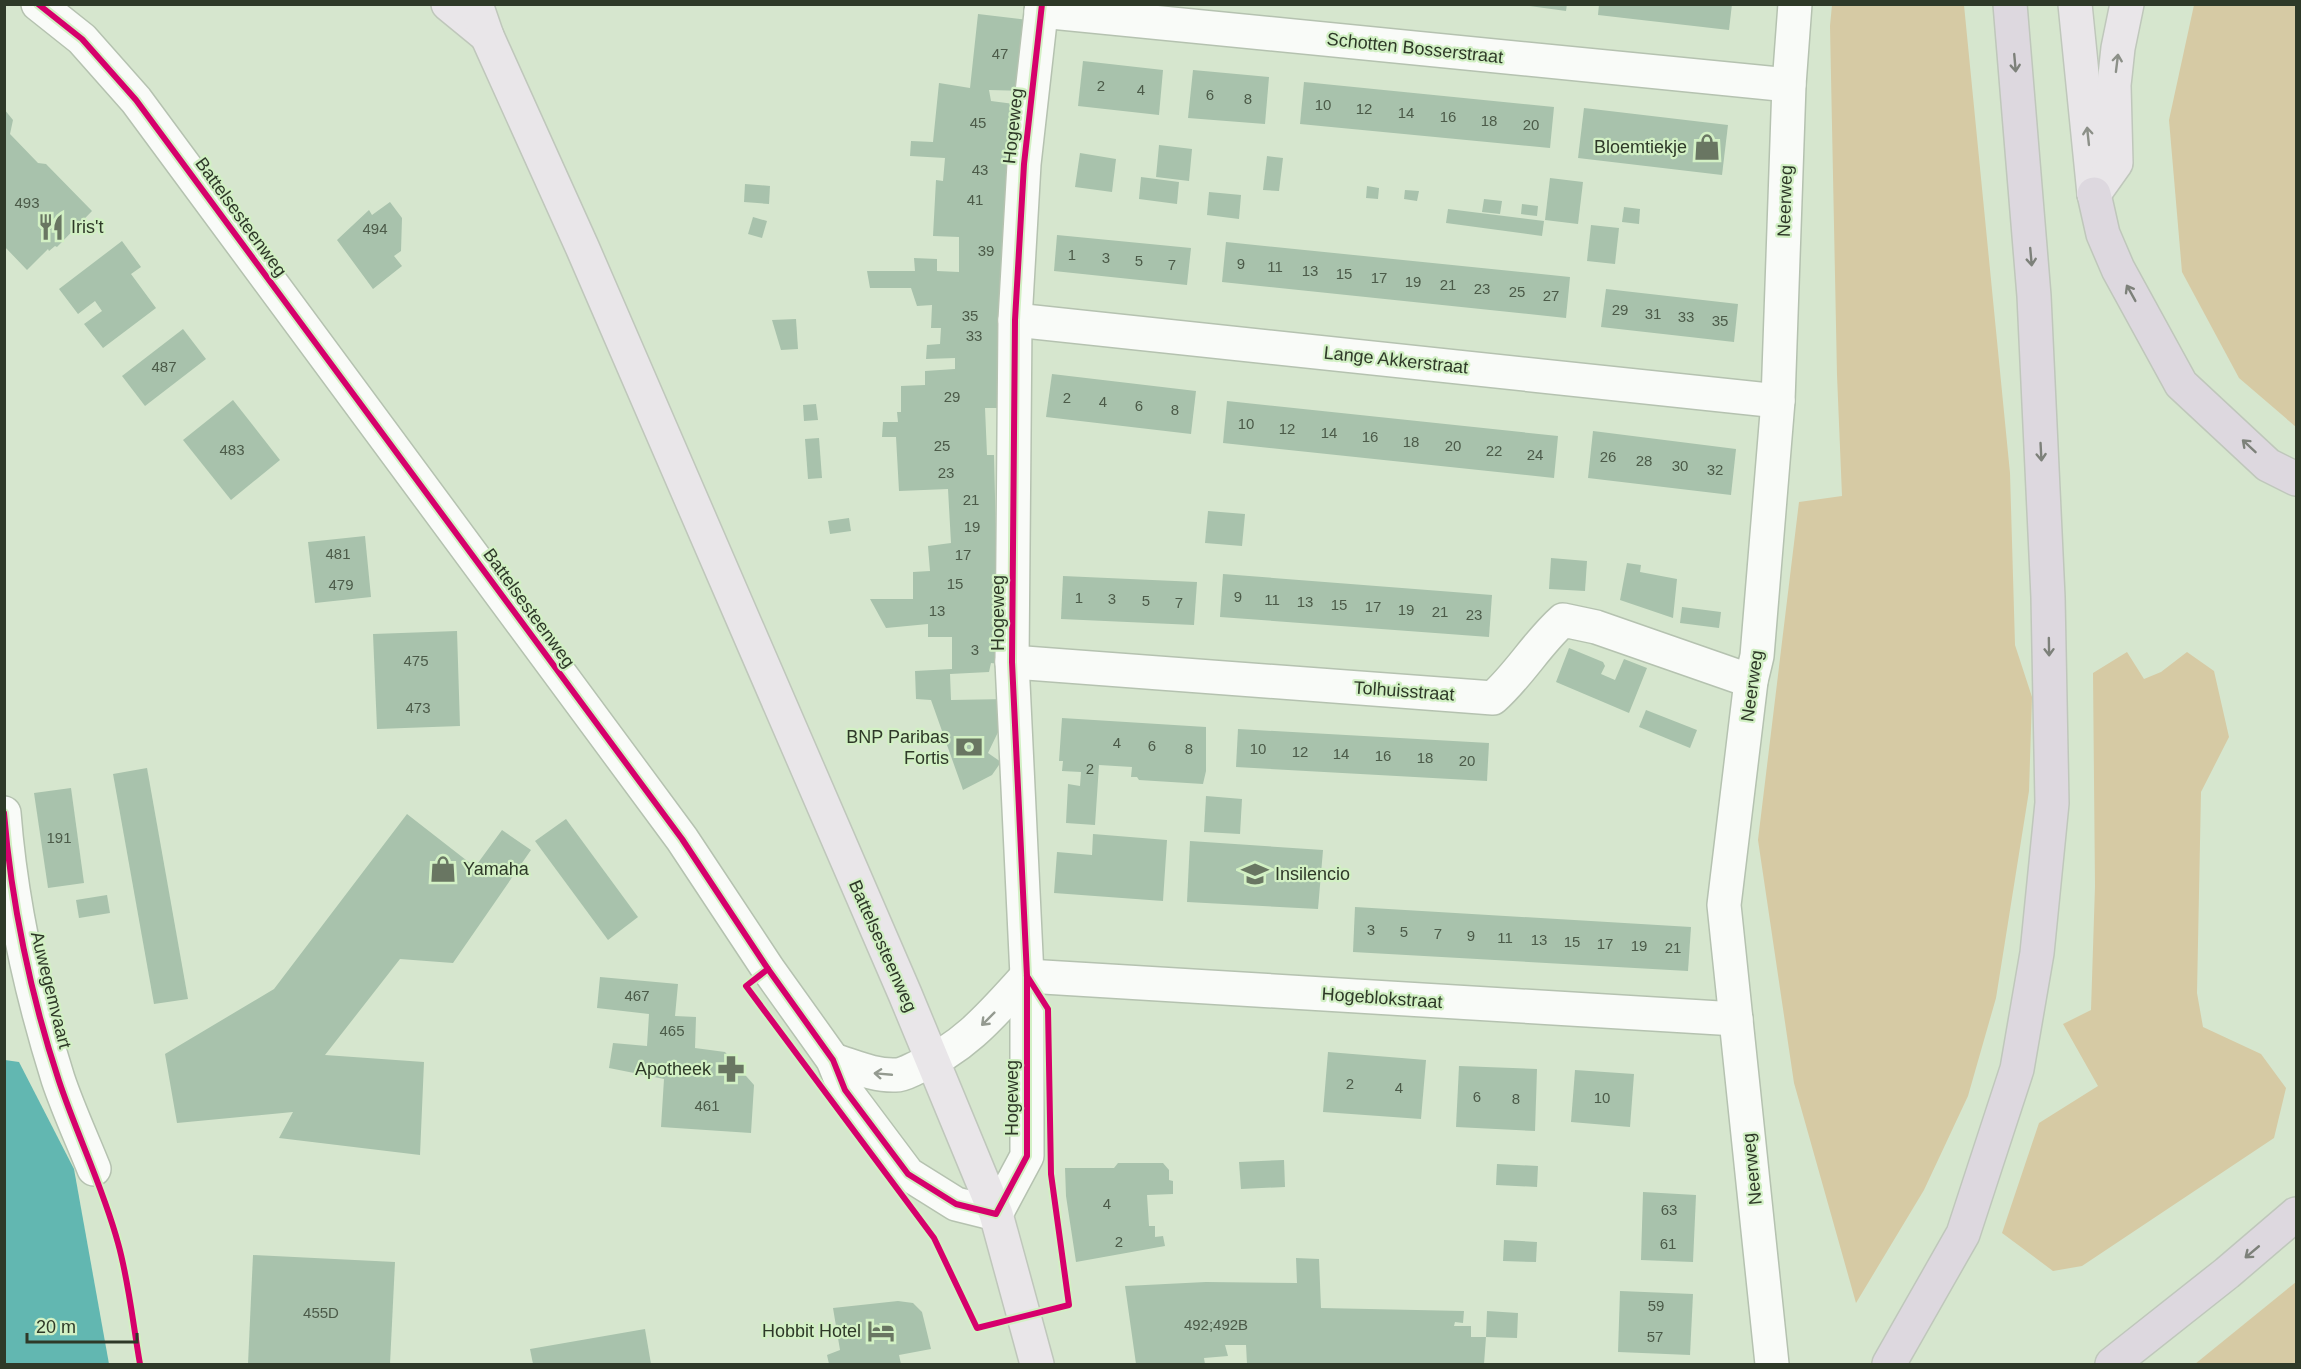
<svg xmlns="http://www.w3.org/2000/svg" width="2301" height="1369" font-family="Arial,sans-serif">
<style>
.green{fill:#d6caa4}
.water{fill:#62b7b1}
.building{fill:#a8c2ac}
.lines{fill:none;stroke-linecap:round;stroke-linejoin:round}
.minor-casing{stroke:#b5c2b0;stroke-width:36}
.major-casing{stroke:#bfc7bb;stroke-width:36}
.highway-casing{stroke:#bfc7bb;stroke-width:36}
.minor{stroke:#f9fbf8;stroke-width:33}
.major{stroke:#e9e6e9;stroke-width:33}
.highway{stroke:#ddd8df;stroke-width:33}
.cycleway-casing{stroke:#d2f0c4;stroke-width:10}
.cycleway{stroke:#d6006c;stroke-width:6}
.oneway{stroke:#7d817a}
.oneway2{stroke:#8c9088}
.oneway3{stroke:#949a90}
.labels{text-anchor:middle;stroke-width:4.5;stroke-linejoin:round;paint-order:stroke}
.number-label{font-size:15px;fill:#4c5b49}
.street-label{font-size:18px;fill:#2e3928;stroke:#d2f0c4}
.poi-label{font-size:18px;fill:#2e3928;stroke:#d2f0c4;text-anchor:end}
</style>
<rect width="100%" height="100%" fill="#d6e6ce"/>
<g class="green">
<path d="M1832,5H1964L2010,473L2015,645L2032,697L2029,791L1996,998L1968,1096L1924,1190L1856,1303L1794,1083L1758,840L1799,502L1842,496L1837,375L1830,26Z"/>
<path d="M2194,5H2296V427L2239,378L2182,272L2169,120Z"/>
<path d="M2127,652L2144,679L2161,672L2187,652L2214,671L2229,737L2201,792L2197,993L2203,1027L2261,1054L2286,1088L2274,1138L2082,1266L2053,1271L2002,1233L2039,1123L2098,1086L2063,1024L2091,1010L2095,886L2093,673Z"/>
<path d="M2296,1282V1364H2195Z"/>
</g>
<path class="water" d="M5,1060L19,1062L74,1169L109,1364H5Z"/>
<g class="building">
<path d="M1515,4H1567L1566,11Z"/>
<path d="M1599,4H1732L1729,30L1598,15Z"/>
<path d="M978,14L1028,20L1024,91L989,90L991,101L1022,105L1003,408H985L987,455H994L999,664L991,663L989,672L950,674L951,700L1008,699L1000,728L988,753L1001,762L992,775L963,790L931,700L916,699L915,671L952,669V637H928V624L886,628L870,599H913V572L930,571L928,546L951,543L948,489L899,491L896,437H882L883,422H898L897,412H901V386L925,385V371L955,369V358L926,359L927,345L940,344L941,328H931L932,305L917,306L911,288H870L867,271H915L914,258L937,259V271L959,272V237L933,236L936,180L943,181L945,158L910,156L911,141L933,142L939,83L970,88Z"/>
<path d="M1083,61L1163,70L1159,115L1078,106Z"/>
<path d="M1193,70L1269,77L1265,124L1188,118Z"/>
<path d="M1304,82L1554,107L1550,148L1300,124Z"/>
<path d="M1584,108L1728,125L1722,175L1578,158Z"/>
<path d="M4,109L13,120L10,134L38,163L46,164L92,211L57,247L55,246L49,251L48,249L27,270L4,246Z"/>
<path d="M1159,145L1192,149L1189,181L1156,177Z"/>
<path d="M1080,153L1116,159L1112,192L1075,187Z"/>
<path d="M1267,156L1283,158L1279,191L1263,190Z"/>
<path d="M1141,177L1179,182L1177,204L1139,199Z"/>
<path d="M1550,178L1583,182L1578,224L1545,220Z"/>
<path d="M745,184L770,186L769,204L744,202Z"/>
<path d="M1367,186L1379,188L1378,199L1366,198Z"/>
<path d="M1405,190L1419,191L1417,201L1404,199Z"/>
<path d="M1209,192L1241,195L1239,219L1207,215Z"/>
<path d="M1484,199L1502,201L1500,214L1482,212Z"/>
<path d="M390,202L402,218L401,251L394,256L402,266L373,289L337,240L369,210L372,215Z"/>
<path d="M1522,204L1538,206L1537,216L1521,214Z"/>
<path d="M1624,207L1640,209L1639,224L1622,222Z"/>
<path d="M1448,209L1544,221L1542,236L1446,223Z"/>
<path d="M753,217L767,221L762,238L748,234Z"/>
<path d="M1591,225L1619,228L1615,264L1587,261Z"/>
<path d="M1057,235L1191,248L1187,285L1054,271Z"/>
<path d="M122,241L141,267L131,274L156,308L103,348L84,324L102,311L95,301L78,314L59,289Z"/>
<path d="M1226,242L1570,277L1566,318L1222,282Z"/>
<path d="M1606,289L1738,304L1734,342L1601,327Z"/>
<path d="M796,319L798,349L781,350L772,320Z"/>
<path d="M183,329L206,359L145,406L122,376Z"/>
<path d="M1052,374L1196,391L1191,434L1046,417Z"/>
<path d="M233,400L280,460L231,500L183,440Z"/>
<path d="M1227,401L1558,436L1554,478L1223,443Z"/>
<path d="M816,404L818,420L804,421L803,405Z"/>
<path d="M1593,431L1736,449L1731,495L1588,478Z"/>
<path d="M819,438L822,478L808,479L805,439Z"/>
<path d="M1208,511L1245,514L1242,546L1205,543Z"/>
<path d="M849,518L851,531L830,534L828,521Z"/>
<path d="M365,536L371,597L315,603L308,542Z"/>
<path d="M1551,558L1587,561L1585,591L1549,589Z"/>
<path d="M1627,563L1641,565L1640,572L1677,579L1673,618L1620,600Z"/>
<path d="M1223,574L1492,595L1489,637L1220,617Z"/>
<path d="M1063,576L1197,582L1194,625L1061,619Z"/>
<path d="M1682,607L1721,612L1719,628L1680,623Z"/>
<path d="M457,631L460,726L377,729L373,634Z"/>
<path d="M1569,648L1603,662L1605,666L1601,674L1615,680L1624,659L1647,668L1629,713L1556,682Z"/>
<path d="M1646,710L1697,730L1690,748L1639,727Z"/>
<path d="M1062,718L1206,727V771L1203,784L1139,780L1137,777H1131L1132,767L1099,765L1095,825L1066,823L1068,784L1080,786L1081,772L1062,771L1063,761H1059Z"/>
<path d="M1238,729L1489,743L1487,781L1236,767Z"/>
<path d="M147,768L188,999L154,1004L113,774Z"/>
<path d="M71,788L84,883L48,888L34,793Z"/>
<path d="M1206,796L1242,799L1240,834L1204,832Z"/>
<path d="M407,814L475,867L502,830L531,850L453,963L400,959L325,1055L424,1062L420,1155L279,1138L293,1112L177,1123L165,1054L274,989Z"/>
<path d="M566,819L638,917L608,940L535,841Z"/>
<path d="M1093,834L1167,840L1163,901L1054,893L1057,852L1092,855Z"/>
<path d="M1190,841L1323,850L1318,909L1187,902Z"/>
<path d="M107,895L110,913L79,918L76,900Z"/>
<path d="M1355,907L1691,927L1688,971L1353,952Z"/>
<path d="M600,977L678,984L675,1016L696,1017L695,1048L725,1052L754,1085L751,1133L661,1127L664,1079L609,1068L613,1043L647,1046L649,1014L597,1008Z"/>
<path d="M1328,1052L1426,1060L1421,1119L1323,1112Z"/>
<path d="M1459,1066L1537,1069L1535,1131L1456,1127Z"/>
<path d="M1575,1070L1634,1074L1630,1127L1571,1122Z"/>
<path d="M1284,1160L1285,1187L1241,1189L1239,1162Z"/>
<path d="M1118,1163H1163L1169,1170V1180L1173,1181V1194L1147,1195L1149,1226H1155V1237L1163,1236L1165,1246L1076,1262L1066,1196L1065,1168H1114Z"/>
<path d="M1497,1164L1538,1166L1537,1187L1496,1185Z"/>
<path d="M1643,1192L1696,1195L1693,1262L1641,1260Z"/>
<path d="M1504,1240L1537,1242L1536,1262L1503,1261Z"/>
<path d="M253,1255L395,1262L390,1364H248Z"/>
<path d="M1296,1258L1319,1259L1321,1308L1464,1311L1463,1323L1455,1322L1454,1326H1471V1337H1486L1487,1311L1518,1313L1517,1338L1486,1337L1484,1364H1247L1246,1345H1225L1228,1356L1204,1358L1205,1364H1136L1125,1286L1206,1282L1297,1283Z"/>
<path d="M1620,1291L1693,1294L1690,1355L1618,1352Z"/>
<path d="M898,1301L913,1303L922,1312L931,1349L899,1355L901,1364H829L827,1355L840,1350L833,1308Z"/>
<path d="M645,1329L651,1364H533L530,1349Z"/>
</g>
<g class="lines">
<defs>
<g id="minor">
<path d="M38,4L82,39L136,100L682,839L768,969L833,1060L845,1090L908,1174L956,1204L996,1214L1027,1156V976L1012,662L1015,320L1024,164L1042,4"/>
<path d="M1041,11L1789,85"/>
<path d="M1015,320L1778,401"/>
<path d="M1012,662L1493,698C1520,674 1537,643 1563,620L1596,627L1751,681"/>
<path d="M4,813C11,903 31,993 58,1079C68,1109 82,1139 94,1169"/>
<path d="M1027,976L1736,1019"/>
<path d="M833,1060C853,1066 874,1076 896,1075C903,1075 911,1070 918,1067C964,1049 995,1011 1027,976"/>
<path d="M1772,1364L1724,905L1751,681L1757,656L1778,401L1789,85L1795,4"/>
</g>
<g id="major">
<path d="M448,4L487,36"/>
<path d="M476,4L487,36L583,249L905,994L996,1214L1037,1364"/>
<path d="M2075,4L2094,194"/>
<path d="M2094,194L2116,163L2114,85L2118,48L2127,4"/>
</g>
<g id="highway">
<path d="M2094,194L2103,234L2118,269L2181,384L2268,465L2296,479"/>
<path d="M1889,1364L1963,1234L2017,1069L2037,953L2052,803L2048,597L2034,296L2010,4"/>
<path d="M2112,1364L2227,1273L2296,1214"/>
</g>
</defs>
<use href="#minor" class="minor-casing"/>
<use href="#major" class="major-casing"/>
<use href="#highway" class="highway-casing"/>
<use href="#minor" class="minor"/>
<use href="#major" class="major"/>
<use href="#highway" class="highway"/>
<defs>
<g id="cycleway">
<path d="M38,4L82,39L136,100L682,839L768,969L833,1060L845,1090L908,1174L956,1204L996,1214L1027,1156V976L1012,662L1015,320L1024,164L1042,4"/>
<path d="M4,813C11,901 31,997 59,1081C77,1135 103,1187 118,1243C129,1282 133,1325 140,1364"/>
<path d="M768,969L746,986L934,1238L977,1328L1069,1305L1051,1174L1048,1009L1027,976"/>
</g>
</defs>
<use href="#cycleway" class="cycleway-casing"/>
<use href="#cycleway" class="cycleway"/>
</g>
<defs><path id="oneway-shaft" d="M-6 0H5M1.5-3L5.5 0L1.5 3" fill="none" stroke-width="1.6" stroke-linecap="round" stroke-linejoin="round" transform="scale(1.5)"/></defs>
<g class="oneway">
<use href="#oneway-shaft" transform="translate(2015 63) rotate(85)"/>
<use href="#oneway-shaft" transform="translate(2031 257) rotate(85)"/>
<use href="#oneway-shaft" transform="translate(2131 293) rotate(-119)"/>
<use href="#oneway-shaft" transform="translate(2249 446) rotate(-137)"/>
<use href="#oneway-shaft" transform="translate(2041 452) rotate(87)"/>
<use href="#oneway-shaft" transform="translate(2049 647) rotate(89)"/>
<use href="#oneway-shaft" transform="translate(2252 1252) rotate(140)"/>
</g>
<g class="oneway2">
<use href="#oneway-shaft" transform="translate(2117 63) rotate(-83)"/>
<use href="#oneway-shaft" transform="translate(2088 136) rotate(-96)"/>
</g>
<g class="oneway3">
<use href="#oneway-shaft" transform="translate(988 1019) rotate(135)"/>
<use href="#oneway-shaft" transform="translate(883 1074) rotate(-175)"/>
</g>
<defs>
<symbol id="shop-bare" viewBox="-9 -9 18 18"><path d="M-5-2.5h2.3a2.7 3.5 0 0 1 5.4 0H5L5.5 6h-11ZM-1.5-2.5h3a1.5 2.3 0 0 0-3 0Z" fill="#697662" stroke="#d2f0c4" stroke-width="2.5" paint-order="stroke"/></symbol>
<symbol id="restaurant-bare" viewBox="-9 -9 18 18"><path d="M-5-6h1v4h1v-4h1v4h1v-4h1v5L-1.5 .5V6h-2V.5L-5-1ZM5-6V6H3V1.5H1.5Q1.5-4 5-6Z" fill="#697662" stroke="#d2f0c4" stroke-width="2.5" paint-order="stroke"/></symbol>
<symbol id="bank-bare" viewBox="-9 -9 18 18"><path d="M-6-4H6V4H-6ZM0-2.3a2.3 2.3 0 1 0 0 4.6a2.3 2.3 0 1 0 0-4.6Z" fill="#697662" stroke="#d2f0c4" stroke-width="2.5" paint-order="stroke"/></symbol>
<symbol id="school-bare" viewBox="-9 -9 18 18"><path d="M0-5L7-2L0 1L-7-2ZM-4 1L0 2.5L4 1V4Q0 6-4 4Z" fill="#697662" stroke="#d2f0c4" stroke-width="2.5" paint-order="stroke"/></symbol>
<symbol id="pharmacy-bare" viewBox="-9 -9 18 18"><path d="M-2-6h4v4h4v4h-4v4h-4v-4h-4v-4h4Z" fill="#697662" stroke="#d2f0c4" stroke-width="2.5" paint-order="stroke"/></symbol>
<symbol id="hotel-bare" viewBox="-9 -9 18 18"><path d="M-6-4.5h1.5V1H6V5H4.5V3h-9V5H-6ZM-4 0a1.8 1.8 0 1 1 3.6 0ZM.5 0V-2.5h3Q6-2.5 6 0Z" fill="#697662" stroke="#d2f0c4" stroke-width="2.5" paint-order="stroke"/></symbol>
</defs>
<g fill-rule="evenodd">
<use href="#shop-bare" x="1688" y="128" width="38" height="38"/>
<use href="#restaurant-bare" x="32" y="208" width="38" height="38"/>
<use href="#bank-bare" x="950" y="728" width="38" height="38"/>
<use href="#shop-bare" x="424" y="850" width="38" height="38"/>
<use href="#school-bare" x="1236" y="855" width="38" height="38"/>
<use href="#pharmacy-bare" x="712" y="1050" width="38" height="38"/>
<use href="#hotel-bare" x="862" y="1312" width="38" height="38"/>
</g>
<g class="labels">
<g class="number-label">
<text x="1000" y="59">47</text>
<text x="1101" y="91">2</text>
<text x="1141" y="95">4</text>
<text x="1210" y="100">6</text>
<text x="1248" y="104">8</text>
<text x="1323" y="110">10</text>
<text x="1364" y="114">12</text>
<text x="1406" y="118">14</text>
<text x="1448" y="122">16</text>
<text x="1489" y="126">18</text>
<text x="978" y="128">45</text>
<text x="1531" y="130">20</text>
<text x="980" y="175">43</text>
<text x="975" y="205">41</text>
<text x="27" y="208">493</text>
<text x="375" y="234">494</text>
<text x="986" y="256">39</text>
<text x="1072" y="260">1</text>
<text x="1106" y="263">3</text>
<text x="1139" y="266">5</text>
<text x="1241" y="269">9</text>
<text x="1172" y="270">7</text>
<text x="1275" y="272">11</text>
<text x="1310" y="276">13</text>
<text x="1344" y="279">15</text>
<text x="1379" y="283">17</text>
<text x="1413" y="287">19</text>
<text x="1448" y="290">21</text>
<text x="1482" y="294">23</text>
<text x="1517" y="297">25</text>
<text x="1551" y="301">27</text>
<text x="1620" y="315">29</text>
<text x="1653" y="319">31</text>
<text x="970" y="321">35</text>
<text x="1686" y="322">33</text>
<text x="1720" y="326">35</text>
<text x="974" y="341">33</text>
<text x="164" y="372">487</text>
<text x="952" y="402">29</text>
<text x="1067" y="403">2</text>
<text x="1103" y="407">4</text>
<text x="1139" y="411">6</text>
<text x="1175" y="415">8</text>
<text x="1246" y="429">10</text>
<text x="1287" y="434">12</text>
<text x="1329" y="438">14</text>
<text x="1370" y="442">16</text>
<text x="1411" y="447">18</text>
<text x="942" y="451">25</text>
<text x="1453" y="451">20</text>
<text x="232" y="455">483</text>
<text x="1494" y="456">22</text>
<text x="1535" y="460">24</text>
<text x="1608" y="462">26</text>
<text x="1644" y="466">28</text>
<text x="1680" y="471">30</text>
<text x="1715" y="475">32</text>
<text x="946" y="478">23</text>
<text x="971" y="505">21</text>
<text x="972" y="532">19</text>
<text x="338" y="559">481</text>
<text x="963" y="560">17</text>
<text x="955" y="589">15</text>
<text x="341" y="590">479</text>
<text x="1238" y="602">9</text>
<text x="1079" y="603">1</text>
<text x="1112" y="604">3</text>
<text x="1272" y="605">11</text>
<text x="1146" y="606">5</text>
<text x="1305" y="607">13</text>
<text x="1179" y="608">7</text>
<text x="1339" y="610">15</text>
<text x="1373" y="612">17</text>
<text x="1406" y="615">19</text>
<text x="937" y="616">13</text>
<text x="1440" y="617">21</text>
<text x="1474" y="620">23</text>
<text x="975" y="655">3</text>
<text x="416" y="666">475</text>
<text x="418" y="713">473</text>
<text x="1117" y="748">4</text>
<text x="1152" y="751">6</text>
<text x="1189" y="754">8</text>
<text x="1258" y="754">10</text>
<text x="1300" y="757">12</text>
<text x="1341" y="759">14</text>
<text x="1383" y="761">16</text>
<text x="1425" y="763">18</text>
<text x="1467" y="766">20</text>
<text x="1090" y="774">2</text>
<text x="59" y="843">191</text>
<text x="1371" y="935">3</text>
<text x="1404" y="937">5</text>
<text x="1438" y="939">7</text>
<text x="1471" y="941">9</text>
<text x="1505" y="943">11</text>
<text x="1539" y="945">13</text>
<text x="1572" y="947">15</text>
<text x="1605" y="949">17</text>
<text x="1639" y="951">19</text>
<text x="1673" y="953">21</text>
<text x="637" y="1001">467</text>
<text x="672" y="1036">465</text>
<text x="1350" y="1089">2</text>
<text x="1399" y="1093">4</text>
<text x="1477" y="1102">6</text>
<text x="1602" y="1103">10</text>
<text x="1516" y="1104">8</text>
<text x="707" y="1111">461</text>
<text x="1107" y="1209">4</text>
<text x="1669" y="1215">63</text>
<text x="1119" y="1247">2</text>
<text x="1668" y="1249">61</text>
<text x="1656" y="1311">59</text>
<text x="321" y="1318">455D</text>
<text x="1216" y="1330">492;492B</text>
<text x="1655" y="1342">57</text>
</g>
<g class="street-label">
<text transform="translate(1415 48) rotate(6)" y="6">Schotten Bosserstraat</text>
<text transform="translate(1013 126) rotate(-84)" y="6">Hogeweg</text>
<text transform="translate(1785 201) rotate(-88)" y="6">Neerweg</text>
<text transform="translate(241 217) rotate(54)" y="6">Battelsesteenweg</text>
<text transform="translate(1396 360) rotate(6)" y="6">Lange Akkerstraat</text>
<text transform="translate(529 608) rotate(54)" y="6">Battelsesteenweg</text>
<text transform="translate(998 613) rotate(-90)" y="6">Hogeweg</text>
<text transform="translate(1752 686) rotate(-82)" y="6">Neerweg</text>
<text transform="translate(1404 691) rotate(4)" y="6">Tolhuisstraat</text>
<text transform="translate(883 946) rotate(66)" y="6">Battelsesteenweg</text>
<text transform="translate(51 990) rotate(76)" y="6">Auwegemvaart</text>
<text transform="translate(1382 998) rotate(4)" y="6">Hogeblokstraat</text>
<text transform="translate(1012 1098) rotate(-90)" y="6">Hogeweg</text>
<text transform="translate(1752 1169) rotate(-96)" y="6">Neerweg</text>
</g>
<g class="poi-label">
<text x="1687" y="153">Bloemtiekje</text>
<text x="71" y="233" text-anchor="start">Iris't</text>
<text x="949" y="743">BNP Paribas<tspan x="949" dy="21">Fortis</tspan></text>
<text x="463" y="875" text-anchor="start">Yamaha</text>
<text x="1275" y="880" text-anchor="start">Insilencio</text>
<text x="711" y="1075">Apotheek</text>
<text x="861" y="1337">Hobbit Hotel</text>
</g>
</g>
<rect width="2301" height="1369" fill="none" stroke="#2e3928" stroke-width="12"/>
<path d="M27 1333v9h110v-9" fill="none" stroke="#2e3928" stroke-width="3"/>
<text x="36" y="1333" font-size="18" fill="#2e3928" stroke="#d2f0c4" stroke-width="4.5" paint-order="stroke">20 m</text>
</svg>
